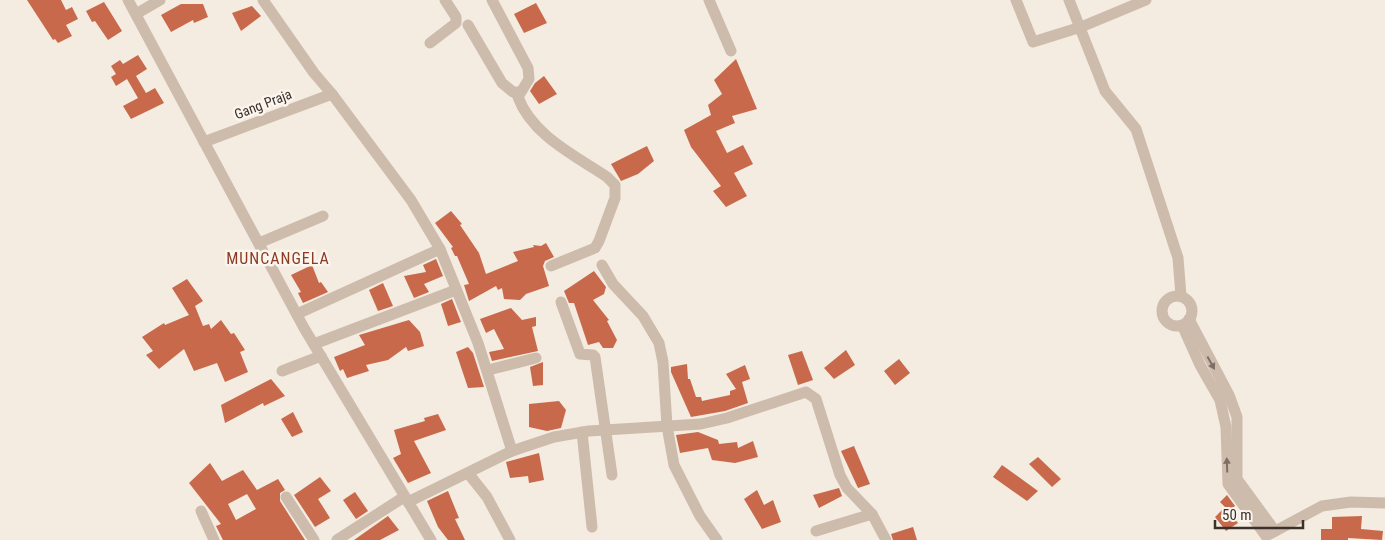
<svg xmlns="http://www.w3.org/2000/svg" width="1385" height="540" font-family="'Roboto Condensed',sans-serif">
<style>
.building{fill:#c8694b;fill-rule:evenodd}
.lines{fill:none;stroke-linecap:round;stroke-linejoin:round}
.minor{stroke:#cdbbac;stroke-width:11}
.oneway{fill:#7d6f65}
.labels{text-anchor:middle;stroke-width:5;stroke-linejoin:round;paint-order:stroke}
.street-label{font-size:14px;fill:#3b302b;stroke:#fbf5ee}
.quarter-label{font-size:16px;letter-spacing:1px;fill:#8c3b22;stroke:#fbf5ee}
</style>
<rect width="100%" height="100%" fill="#f4ebe1"/>
<g class="building">
<path d="M27,0H61L66,10L72,7L78,19L66,25L72,36L58,43L55,39L53,40Z"/>
<path d="M104,2L122,31L108,40L95,21L92,22L86,11Z"/>
<path d="M536,3L547,23L524,33L514,14Z"/>
<path d="M181,4H203L208,17L194,23L193,20L171,32L161,15Z"/>
<path d="M252,6L261,16L241,31L232,13Z"/>
<path d="M138,55L147,69L136,76L146,93L155,88L164,103L131,119L123,106L138,98L127,79L116,86L111,77L116,74L111,66L120,60L123,64Z"/>
<path d="M736,59L757,109L732,116L735,123L716,131L727,153L743,145L753,164L734,173L747,196L726,207L713,191L721,186L691,147L684,130L711,115L708,105L722,94L714,80Z"/>
<path d="M544,76L557,94L539,104L530,91L535,83Z"/>
<path d="M647,146L654,161L638,174L621,181L611,164Z"/>
<path d="M451,211L462,224L460,225L479,253L486,274L518,261L513,252L534,247L533,245L541,246L546,243L554,257L545,261L543,266L549,286L526,294L520,300L504,299L502,288L498,290L496,286L469,301L464,285L469,284L457,256H455L451,248L453,247L435,223Z"/>
<path d="M436,259L443,276L424,284L429,292L414,298L404,276L426,272L423,265Z"/>
<path d="M312,265L319,283L321,282L328,292L303,303L298,293L301,292L291,275Z"/>
<path d="M594,271L606,287L604,294L593,300L609,320L607,321L617,340L613,348H603L599,342L588,345L574,303H569L564,291Z"/>
<path d="M187,279L203,301L195,306L203,326L209,324L211,329L221,320L231,334L234,333L245,350L240,352L248,372L225,382L217,363L194,371L184,349L159,369L146,355L153,351L142,337L164,323L165,325L189,315L172,288Z"/>
<path d="M383,283L393,306L378,311L369,290Z"/>
<path d="M452,299L461,322L448,326L441,304Z"/>
<path d="M511,308L522,320L536,317V326L532,327L538,351L492,361L489,352L504,349L494,329L486,333L480,319Z"/>
<path d="M409,320L420,332L424,346L408,351L406,347L388,360L366,365L369,371L347,378L343,369L340,371L334,357L365,345L359,335Z"/>
<path d="M468,347L473,353L484,387L468,388L456,352Z"/>
<path d="M846,350L855,365L834,379L824,368Z"/>
<path d="M802,351L813,380L798,385L788,355Z"/>
<path d="M899,359L910,373L895,385L884,371Z"/>
<path d="M543,362V385L533,386L530,367Z"/>
<path d="M687,364L688,379H690L696,397H701L702,401L730,395V391L736,389L726,374L745,365L750,379L742,382L748,403L725,411L691,417L671,372V367Z"/>
<path d="M271,379L285,396L264,406L263,403L225,423L221,405Z"/>
<path d="M559,401L566,410L561,428L547,431L529,427V404Z"/>
<path d="M293,412L303,432L292,437L281,419Z"/>
<path d="M438,414L446,430L414,441L431,473L408,483L393,458L401,454L394,430L425,421L424,418Z"/>
<path d="M698,432L718,440L719,444L737,442L738,448L753,441L758,457L735,463L712,460L708,448L680,453L676,435Z"/>
<path d="M854,446L870,484L858,488L841,451Z"/>
<path d="M539,453L544,480L529,483L528,476L510,478L506,462Z"/>
<path d="M1038,457L1061,479L1052,487L1029,464Z"/>
<path d="M210,463L222,481L243,470L257,490L278,479L285,490L280,493V501L305,540H223L216,526L221,524L189,483ZM247,494L256,509L236,520L228,504Z"/>
<path d="M1002,465L1038,491L1027,501L993,477Z"/>
<path d="M320,477L331,491L318,499L330,518L315,527L294,495Z"/>
<path d="M839,488L842,496L819,508L813,495Z"/>
<path d="M757,490L764,505L773,500L781,522L762,529L744,499Z"/>
<path d="M448,491L459,518L455,519L465,540H448L438,527L427,501Z"/>
<path d="M355,492L368,511L356,519L343,500Z"/>
<path d="M1227,495L1235,506L1228,511L1238,523L1226,531L1215,517L1225,507L1220,502Z"/>
<path d="M388,516L399,530L380,540H354Z"/>
<path d="M1362,516L1361,529L1383,531L1382,540L1348,538V540H1321V529H1332V517Z"/>
<path d="M913,527L917,540H893L891,534Z"/>
</g>
<g class="lines">
<g class="minor">
<path d="M128,0L304,328L431,540"/>
<path d="M263,0L314,73L332,94L411,200L440,249L478,343L512,451"/>
<path d="M492,0L528,68L529,79L518,97C532,135 574,155 607,177L615,185V198L599,241L595,248L551,266"/>
<path d="M709,0L731,51"/>
<path d="M1016,0L1033,42L1081,27L1146,0"/>
<path d="M1069,0L1105,91L1136,129L1178,258L1181,296"/>
<path d="M136,14L160,0"/>
<path d="M468,25L502,83L513,92H519"/>
<path d="M430,43L456,23V17L445,0"/>
<path d="M204,142L332,94"/>
<path d="M259,243L323,216"/>
<path d="M602,265L613,284L643,316L659,343L663,362L667,426L674,465L700,516L717,540"/>
<circle cx="1177" cy="311" r="15"/>
<path d="M561,302L580,354L593,355L595,357L612,475"/>
<path d="M297,314L440,249"/>
<path d="M1189,319L1229,395L1237,417V479L1275,531"/>
<path d="M1182,325L1200,365L1220,400L1226,427L1228,484L1266,536"/>
<path d="M314,344L456,290"/>
<path d="M488,370L536,358"/>
<path d="M282,371L321,356"/>
<path d="M582,432L592,527"/>
<path d="M468,473L487,497L510,540"/>
<path d="M286,497L314,540"/>
<path d="M408,502L512,451L554,437L589,431L701,424L727,418L806,392L816,399L840,475L847,488L872,514L886,540"/>
<path d="M201,511L214,540"/>
<path d="M816,531L872,514"/>
<path d="M1270,534L1322,506L1351,502L1385,503"/>
<path d="M337,540L404,497"/>
</g>
</g>
<defs><path id="oneway-solid" d="M-6-.8H1V-3.2L6.5 0L1 3.2V.8H-6Z" transform="scale(1.25)"/></defs>
<g class="oneway">
<use href="#oneway-solid" transform="translate(1211 363) rotate(61)"/>
<use href="#oneway-solid" transform="translate(1227 465) rotate(-92)"/>
</g>
<g class="labels">
<g class="street-label">
<text transform="translate(263 104) rotate(-21)" y="5">Gang Praja</text>
</g>
<g class="quarter-label">
<text x="278" y="264">MUNCANGELA</text>
</g>
</g>
<path d="M1215 520v8h88v-8" fill="none" stroke="#3b302b" stroke-width="2.5"/>
<text x="1222" y="520" font-size="15" fill="#3b302b" stroke="#fbf5ee" stroke-width="4" paint-order="stroke">50 m</text>
</svg>
